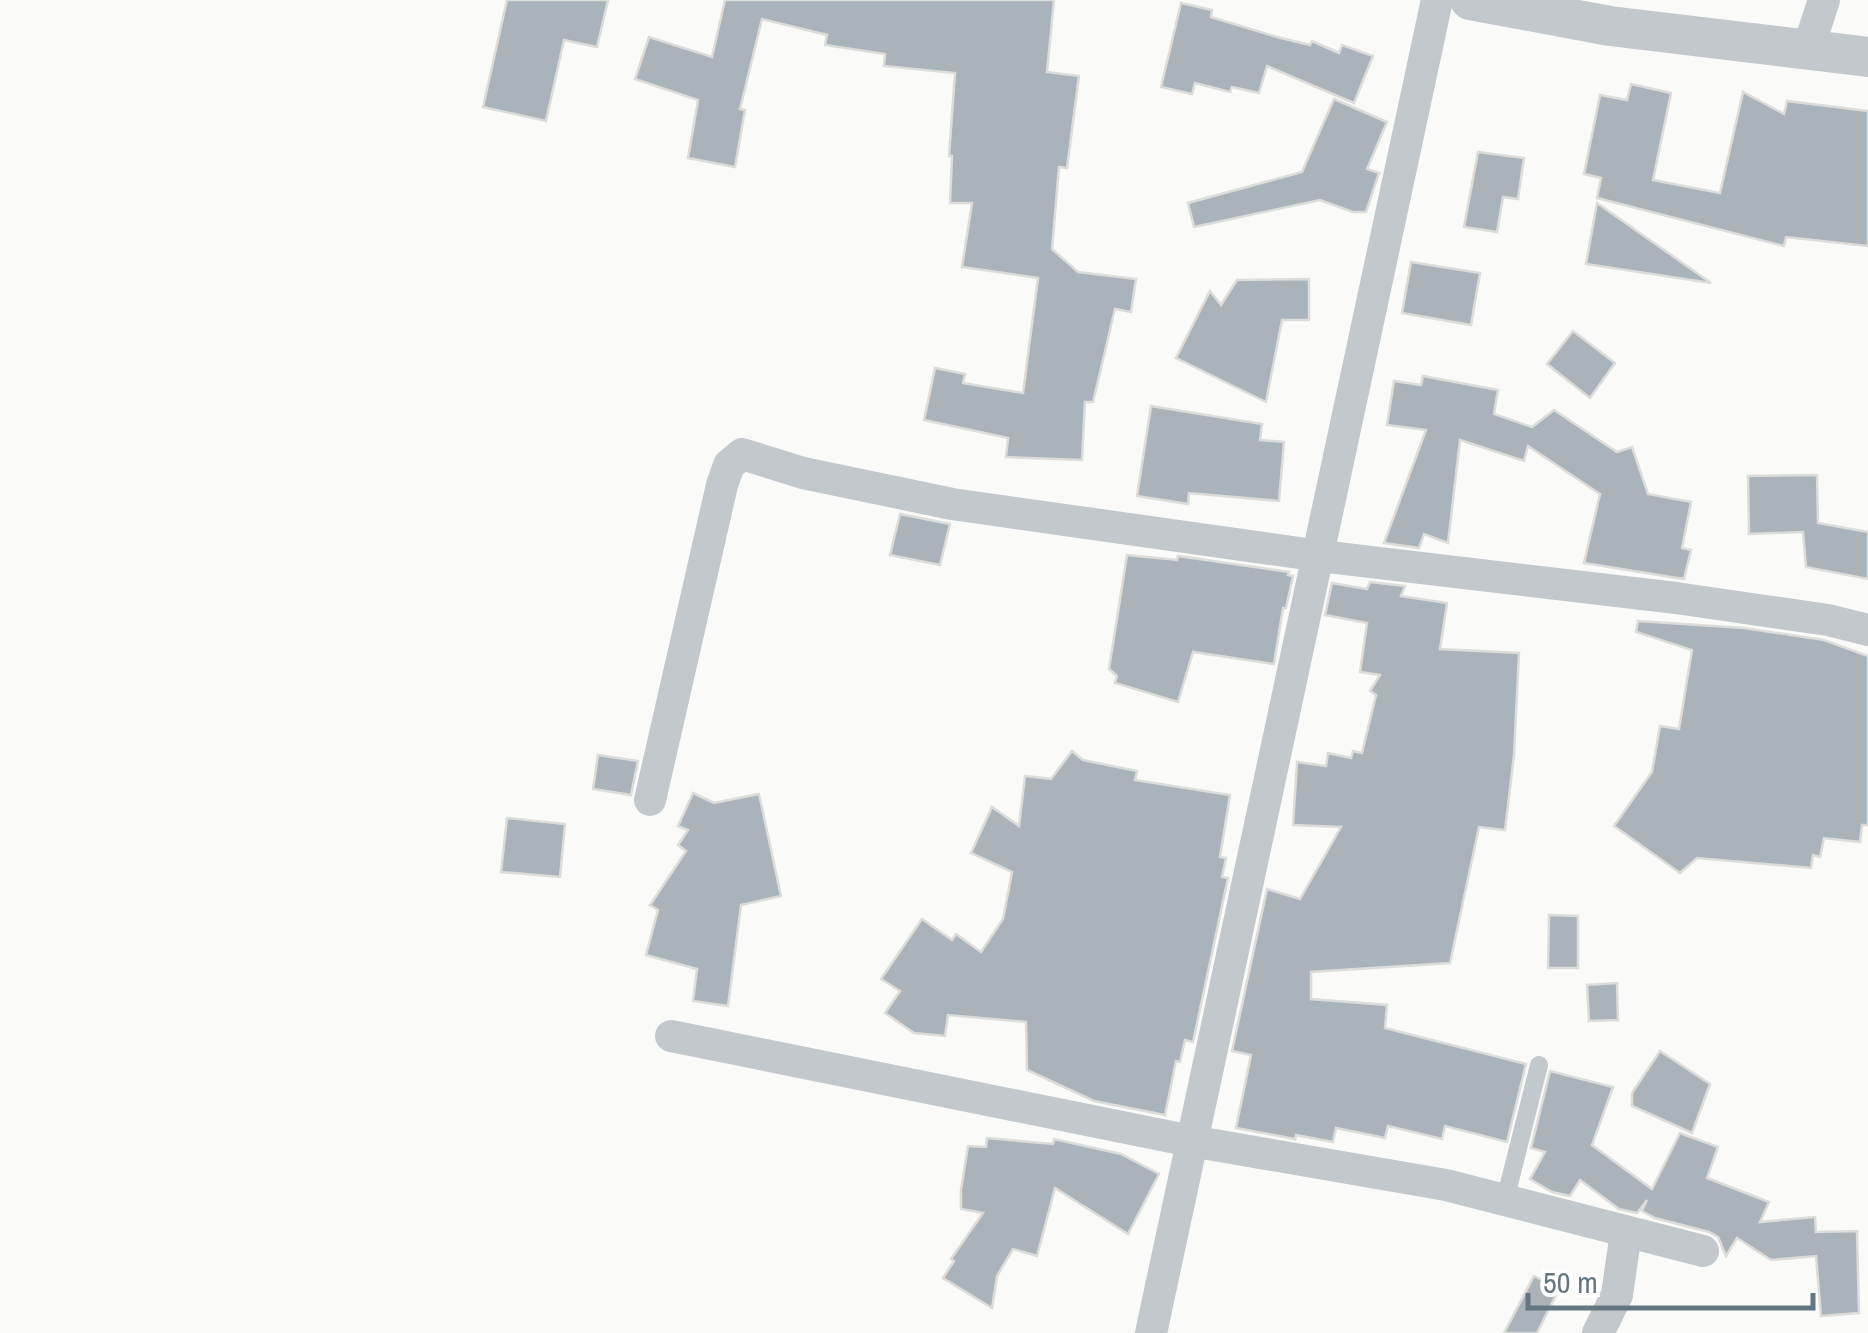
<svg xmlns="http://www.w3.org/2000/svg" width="1868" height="1333" font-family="'Archivo Narrow',sans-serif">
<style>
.building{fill:#aab3b9;stroke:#dcdcda;stroke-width:2.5}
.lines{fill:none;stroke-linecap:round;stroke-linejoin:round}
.service{stroke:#c3c8cc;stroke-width:18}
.minor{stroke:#c3c8cc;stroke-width:32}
.tertiary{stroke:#c3c8cc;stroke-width:40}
</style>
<rect width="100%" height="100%" fill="#fafaf8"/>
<g class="building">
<path d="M507,0H608L597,47L564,40L546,121L483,107Z"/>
<path d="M725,0H1054L1047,72L1079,76L1067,168L1059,167L1052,249L1078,272L1136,279L1131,312L1115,309L1093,402H1085L1082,460L1006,457L1008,438L924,420L935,368L965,374L963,383L1023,393L1038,278L962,267L972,203H950L952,156H949L955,73L884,66L885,54L825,45L827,35L762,19L740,109L745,110L735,167L688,158L698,100L635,79L649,37L712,57Z"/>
<path d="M1181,3L1212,10L1211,17L1277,37L1310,45L1312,41L1339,53L1342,45L1373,56L1354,103L1267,66L1259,93L1232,87L1230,92L1195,83L1192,94L1161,87Z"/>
<path d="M1631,84L1671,93L1653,180L1720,193L1743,92L1784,114L1787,101L1868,111V246L1786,237L1784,246L1597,198L1601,178L1584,174L1600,95L1627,100Z"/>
<path d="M1334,99L1387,122L1367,169L1379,173L1366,212H1353L1320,200L1194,227L1188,203L1302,172Z"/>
<path d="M1478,152L1524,158L1518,199L1503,197L1497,232L1464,227Z"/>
<path d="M1597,203L1711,283L1586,264Z"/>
<path d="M1411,262L1480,273L1471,325L1402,313Z"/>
<path d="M1309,279V320H1282L1266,402L1176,358L1210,291L1221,305L1237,280Z"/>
<path d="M1573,331L1615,363L1590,398L1547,364Z"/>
<path d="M1423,376L1498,390L1494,414L1532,427L1554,410L1617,452L1632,447L1648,494L1691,502L1682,548L1691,550L1684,579L1584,563L1600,494L1528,446L1524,461L1460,440L1448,543L1424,534L1419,548L1384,543L1426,430L1387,425L1394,381L1421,385Z"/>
<path d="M1151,406L1262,424L1260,440L1284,442L1279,501L1189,493L1188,504L1137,496Z"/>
<path d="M1817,475L1818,523L1868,532V579L1806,567L1803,532L1749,534L1748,476Z"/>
<path d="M900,514L950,524L940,565L890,555Z"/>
<path d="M1127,555L1177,560L1178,556L1289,572L1288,575L1293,576L1286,608H1283L1274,664L1193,652L1178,702L1115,683L1117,676L1109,669Z"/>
<path d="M1370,582L1405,586L1401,596L1447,603L1440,649L1519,653L1514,755L1505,830L1479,827L1450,963L1311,972V999L1387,1005L1385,1028L1526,1064L1507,1142L1445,1126L1442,1139L1388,1126L1385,1138L1336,1128L1333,1142L1296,1135L1295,1139L1236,1128L1251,1055L1232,1051L1267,889L1300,899L1341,827L1293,825L1297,762L1326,766L1328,753L1351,758L1353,751L1362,753L1376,695L1370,691L1380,675L1360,672L1367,623L1325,615L1332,583L1367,589Z"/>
<path d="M1638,621L1744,628L1824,640L1868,656V825H1862L1860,842L1824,838L1820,857L1813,855L1811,868L1697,858L1680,873L1614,826L1652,772L1660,726L1679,729L1692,650L1636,632Z"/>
<path d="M1072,751L1083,760L1137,771L1135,780L1230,795L1220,857L1226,858L1222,877L1228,878L1193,1042L1185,1040L1180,1062L1176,1061L1165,1115L1094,1101L1027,1070L1026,1022L948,1015L945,1036L914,1033L885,1013L900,991L881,979L922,919L952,940L956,934L981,952L1003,919L1012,872L971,853L992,807L1019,826L1025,776L1051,779Z"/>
<path d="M598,755L638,761L631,795L593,789Z"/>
<path d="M693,793L714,803L759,794L781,896L741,905L728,1006L693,1001L697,969L646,955L658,910L650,905L686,851L678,845L688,830L678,826Z"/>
<path d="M507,818L565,824L560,877L501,872Z"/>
<path d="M1549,915L1578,916V968H1548Z"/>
<path d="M1617,983L1618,1020L1589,1021L1587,985Z"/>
<path d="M1660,1051L1710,1084L1692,1133L1632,1106V1093Z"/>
<path d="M1550,1071L1613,1087L1592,1145L1652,1189L1680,1133L1718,1147L1707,1178L1769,1202L1760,1222L1815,1217L1816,1232L1857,1231L1859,1313L1821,1316L1816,1256L1771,1260L1737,1238L1726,1256L1718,1237L1709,1232L1655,1218L1642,1211L1647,1200L1637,1213L1619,1209L1580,1180L1570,1196L1552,1192L1530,1179L1545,1152L1531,1148Z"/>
<path d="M987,1138L1053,1144L1054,1139L1121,1154L1159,1174L1128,1234L1055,1188L1037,1256L1013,1249L997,1276L992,1308L943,1278L954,1261L951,1259L983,1213L961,1209V1190L968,1146L986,1147Z"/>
<path d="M1534,1276L1559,1289L1537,1333H1504Z"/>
</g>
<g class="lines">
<path class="service" d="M1505,1200L1539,1065"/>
<g class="minor">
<path d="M1808,49L1824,0"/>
<path d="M650,800L722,485L729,465L742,454L803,473L952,504L1320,556L1676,598L1828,620L1868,630"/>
<path d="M671,1036L1191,1141L1446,1185L1703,1251"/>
<path d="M1151,1333L1437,0"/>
<path d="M1598,1333L1617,1295L1626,1232"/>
</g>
<path class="tertiary" d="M1470,0L1610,26L1868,57"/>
</g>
<path d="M1528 1293v15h285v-15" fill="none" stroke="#657683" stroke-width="5"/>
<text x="1543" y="1293" font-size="30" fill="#657683" stroke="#ffffff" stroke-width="8" paint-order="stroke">50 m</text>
</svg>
